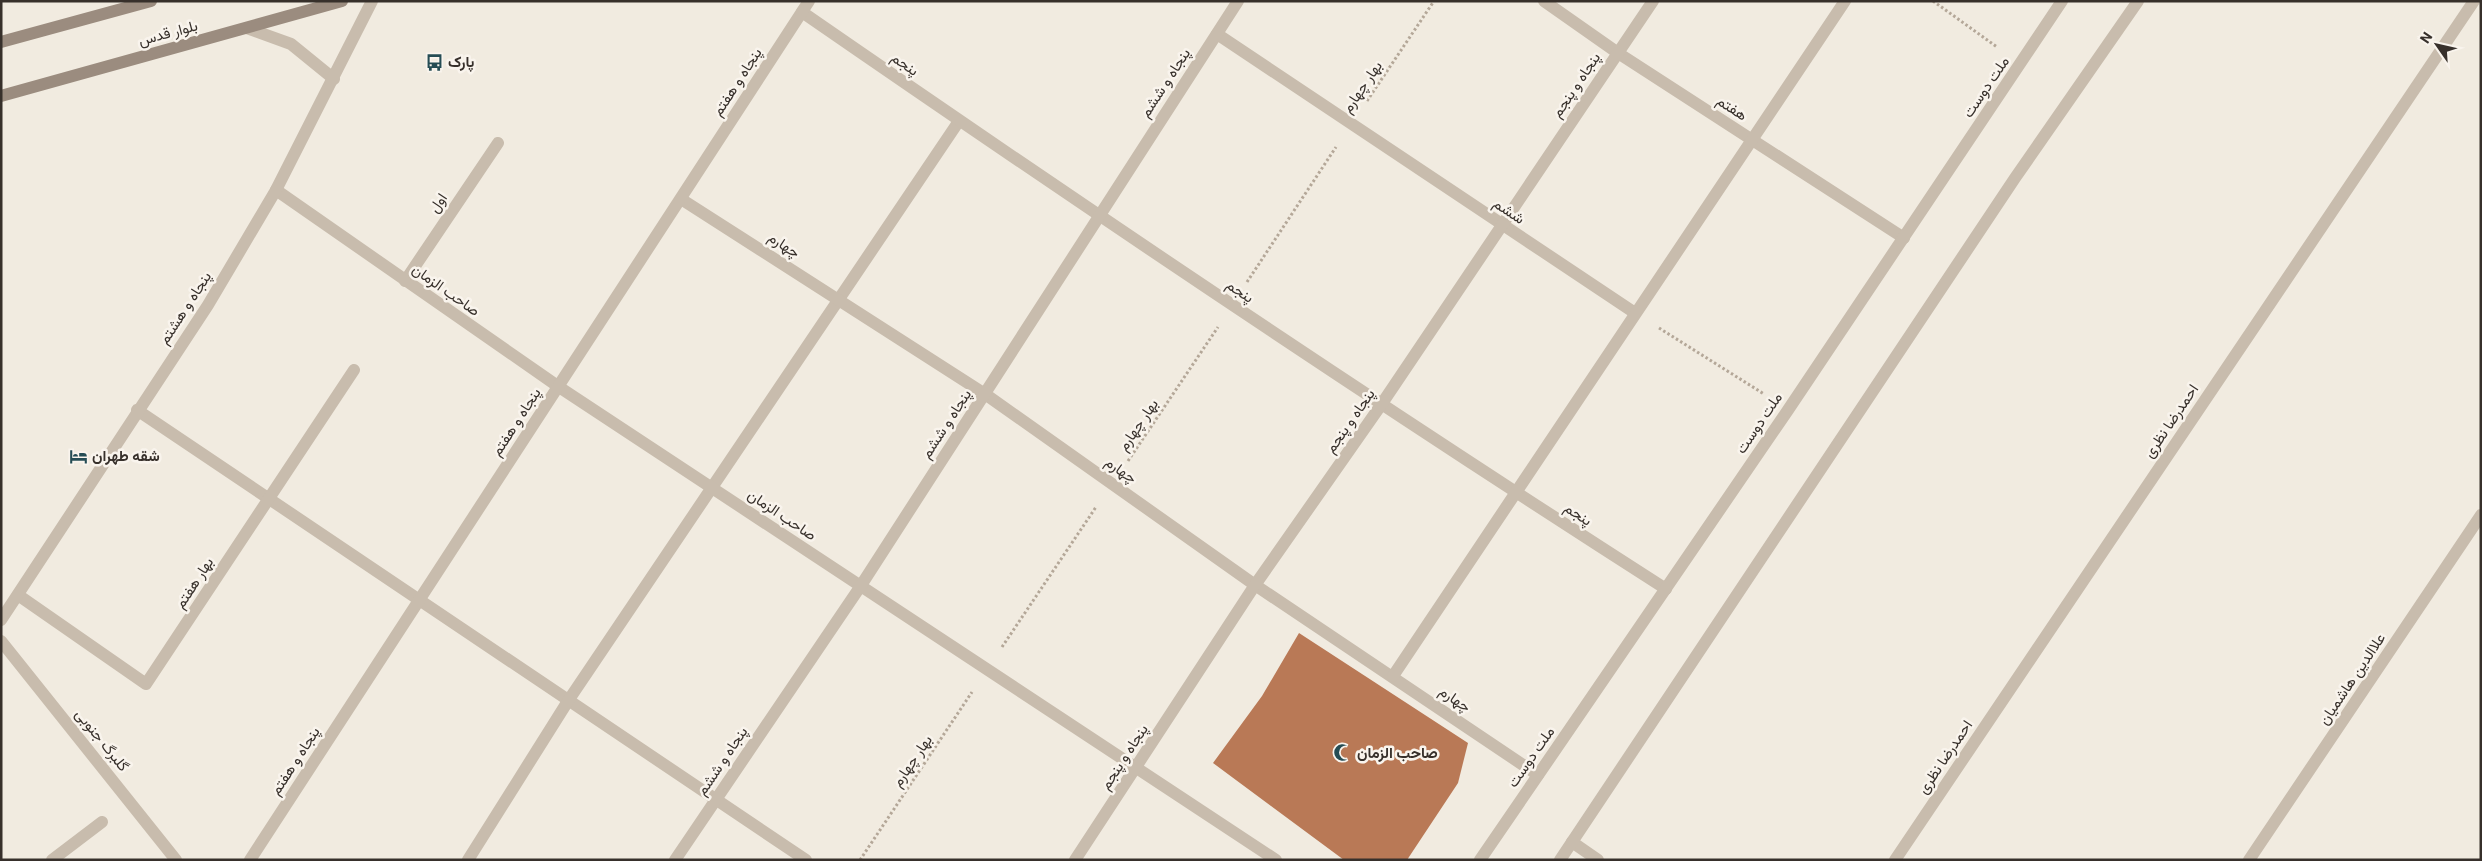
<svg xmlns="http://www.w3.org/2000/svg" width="2482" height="861" font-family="Roboto,Vazirmatn,sans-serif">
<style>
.building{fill:#b97956}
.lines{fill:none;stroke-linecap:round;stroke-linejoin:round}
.path{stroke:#b4a798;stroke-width:3;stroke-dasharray:2.5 2.5;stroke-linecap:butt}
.pedestrian{stroke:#c8bcad;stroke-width:12}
.minor{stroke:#c8bcad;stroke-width:12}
.tertiary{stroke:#c8bcad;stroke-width:12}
.secondary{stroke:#9b8c7f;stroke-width:12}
.labels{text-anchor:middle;stroke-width:5;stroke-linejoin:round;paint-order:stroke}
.street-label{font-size:15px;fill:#37302b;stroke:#f9f4ed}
.poi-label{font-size:15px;font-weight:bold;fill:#37302b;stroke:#f9f4ed;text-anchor:start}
</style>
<rect width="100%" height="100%" fill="#f1ebe0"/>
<path class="building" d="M1299,633L1468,743L1458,783L1407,860H1344L1213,763L1262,696Z"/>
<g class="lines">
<g class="path">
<path d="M1933,1L1997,47"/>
<path d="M1367,101L1434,1"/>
<path d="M1247,282L1336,147"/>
<path d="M1659,328L1764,394"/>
<path d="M1128,461L1218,327"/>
<path d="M1002,647L1096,507"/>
<path d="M860,860L972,692"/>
</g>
<g class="pedestrian">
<path d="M405,281L498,143"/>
<path d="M137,410L806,860"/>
<path d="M18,595L146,684L354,370"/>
<path d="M468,860L568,701L959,121"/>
</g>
<g class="minor">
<path d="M1544,1L1618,53L1904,238"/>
<path d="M802,12C1087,209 1374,402 1666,589"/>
<path d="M247,28L291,44L334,79"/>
<path d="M1217,34L1635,313"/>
<path d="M276,190L559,387L1276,860"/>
<path d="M681,199L985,394L1255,585L1538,775"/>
<path d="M1,620L208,305L276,190L372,1"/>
<path d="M1,641L176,860"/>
<path d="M1393,676L1845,1"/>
<path d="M1572,842L1598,860"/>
<path d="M52,860L102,822"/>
<path d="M250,860L809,1"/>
<path d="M675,860L860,587L1238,1"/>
<path d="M1075,860L1255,585L1381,405L1653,1"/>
<path d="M1895,860L2474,1"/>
<path d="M2249,860L2481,515"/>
</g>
<g class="tertiary">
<path d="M1480,860L1788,410L2062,1"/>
<path d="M1560,860L2015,178L2138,1"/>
</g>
<g class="secondary">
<path d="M1,42L151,1"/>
<path d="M1,96L342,1"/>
</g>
</g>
<defs>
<symbol id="bus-bare" viewBox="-9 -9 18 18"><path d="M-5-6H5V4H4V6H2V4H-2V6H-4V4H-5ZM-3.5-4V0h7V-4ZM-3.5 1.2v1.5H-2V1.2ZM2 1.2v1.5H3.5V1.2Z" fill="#254c54" stroke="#f9f4ed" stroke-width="2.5" paint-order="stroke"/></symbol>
<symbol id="hotel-bare" viewBox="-9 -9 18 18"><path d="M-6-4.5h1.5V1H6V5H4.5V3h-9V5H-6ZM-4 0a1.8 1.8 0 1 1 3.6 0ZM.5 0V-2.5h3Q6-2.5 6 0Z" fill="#254c54" stroke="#f9f4ed" stroke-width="2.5" paint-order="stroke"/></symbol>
<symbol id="mosque-bare" viewBox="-9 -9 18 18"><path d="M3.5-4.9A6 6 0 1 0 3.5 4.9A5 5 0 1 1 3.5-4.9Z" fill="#254c54" stroke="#f9f4ed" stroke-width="2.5" paint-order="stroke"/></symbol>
</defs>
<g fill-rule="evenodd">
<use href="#bus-bare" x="422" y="50" width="25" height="25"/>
<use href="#hotel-bare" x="66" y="444" width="25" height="25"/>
<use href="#mosque-bare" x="1330" y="740" width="25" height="25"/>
</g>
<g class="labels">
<g class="street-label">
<text transform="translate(168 33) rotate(-15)" y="5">بلوار قدس</text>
<text transform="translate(905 64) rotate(35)" y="5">پنجم</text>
<text transform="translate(737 82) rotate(-57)" y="5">پنجاه و هفتم</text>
<text transform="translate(1165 83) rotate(-57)" y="5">پنجاه و ششم</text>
<text transform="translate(1576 85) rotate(-56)" y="5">پنجاه و پنجم</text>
<text transform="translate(1362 87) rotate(-56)" y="5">بهار چهارم</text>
<text transform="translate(1986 87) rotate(-56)" y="5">ملت دوست</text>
<text transform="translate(1732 108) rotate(33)" y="5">هفتم</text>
<text transform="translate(438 203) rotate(-56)" y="5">اول</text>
<text transform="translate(1509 211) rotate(34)" y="5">ششم</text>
<text transform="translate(784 245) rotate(33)" y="5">چهارم</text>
<text transform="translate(446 290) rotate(35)" y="5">صاحب الزمان</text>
<text transform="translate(1240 291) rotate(34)" y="5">پنجم</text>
<text transform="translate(185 308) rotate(-57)" y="5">پنجاه و هشتم</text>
<text transform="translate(1350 421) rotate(-55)" y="5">پنجاه و پنجم</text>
<text transform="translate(2171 421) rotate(-56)" y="5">احمدرضا نظری</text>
<text transform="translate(516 422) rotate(-57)" y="5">پنجاه و هفتم</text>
<text transform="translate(1759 423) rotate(-56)" y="5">ملت دوست</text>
<text transform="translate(946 424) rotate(-57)" y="5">پنجاه و ششم</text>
<text transform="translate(1138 425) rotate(-56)" y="5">بهار چهارم</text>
<text transform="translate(1121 470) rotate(35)" y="5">چهارم</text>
<text transform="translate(1578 514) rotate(33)" y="5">پنجم</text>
<text transform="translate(782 515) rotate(34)" y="5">صاحب الزمان</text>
<text transform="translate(194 583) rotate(-57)" y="5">بهار هفتم</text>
<text transform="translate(2352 679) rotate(-56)" y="5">علاالدین هاشمیان</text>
<text transform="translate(1455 699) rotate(34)" y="5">چهارم</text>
<text transform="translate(102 740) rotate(51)" y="5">گلبرگ جنوبی</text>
<text transform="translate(1124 757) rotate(-57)" y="5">پنجاه و پنجم</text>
<text transform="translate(1531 757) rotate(-55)" y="5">ملت دوست</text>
<text transform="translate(1945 757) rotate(-56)" y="5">احمدرضا نظری</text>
<text transform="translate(295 761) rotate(-57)" y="5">پنجاه و هفتم</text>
<text transform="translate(722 761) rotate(-56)" y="5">پنجاه و ششم</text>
<text transform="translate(912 761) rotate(-56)" y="5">بهار چهارم</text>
</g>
<g class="poi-label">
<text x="448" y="67">پارک</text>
<text x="92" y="461">شقه طهران</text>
<text x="1357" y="758">صاحب الزمان</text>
</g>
</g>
<rect width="2482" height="861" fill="none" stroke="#37302b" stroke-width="5"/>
<g transform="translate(2437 45) rotate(304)" stroke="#f9f4ed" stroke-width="4" paint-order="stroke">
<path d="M0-4L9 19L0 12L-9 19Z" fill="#37302b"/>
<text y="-8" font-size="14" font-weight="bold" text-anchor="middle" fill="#37302b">N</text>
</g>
</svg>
